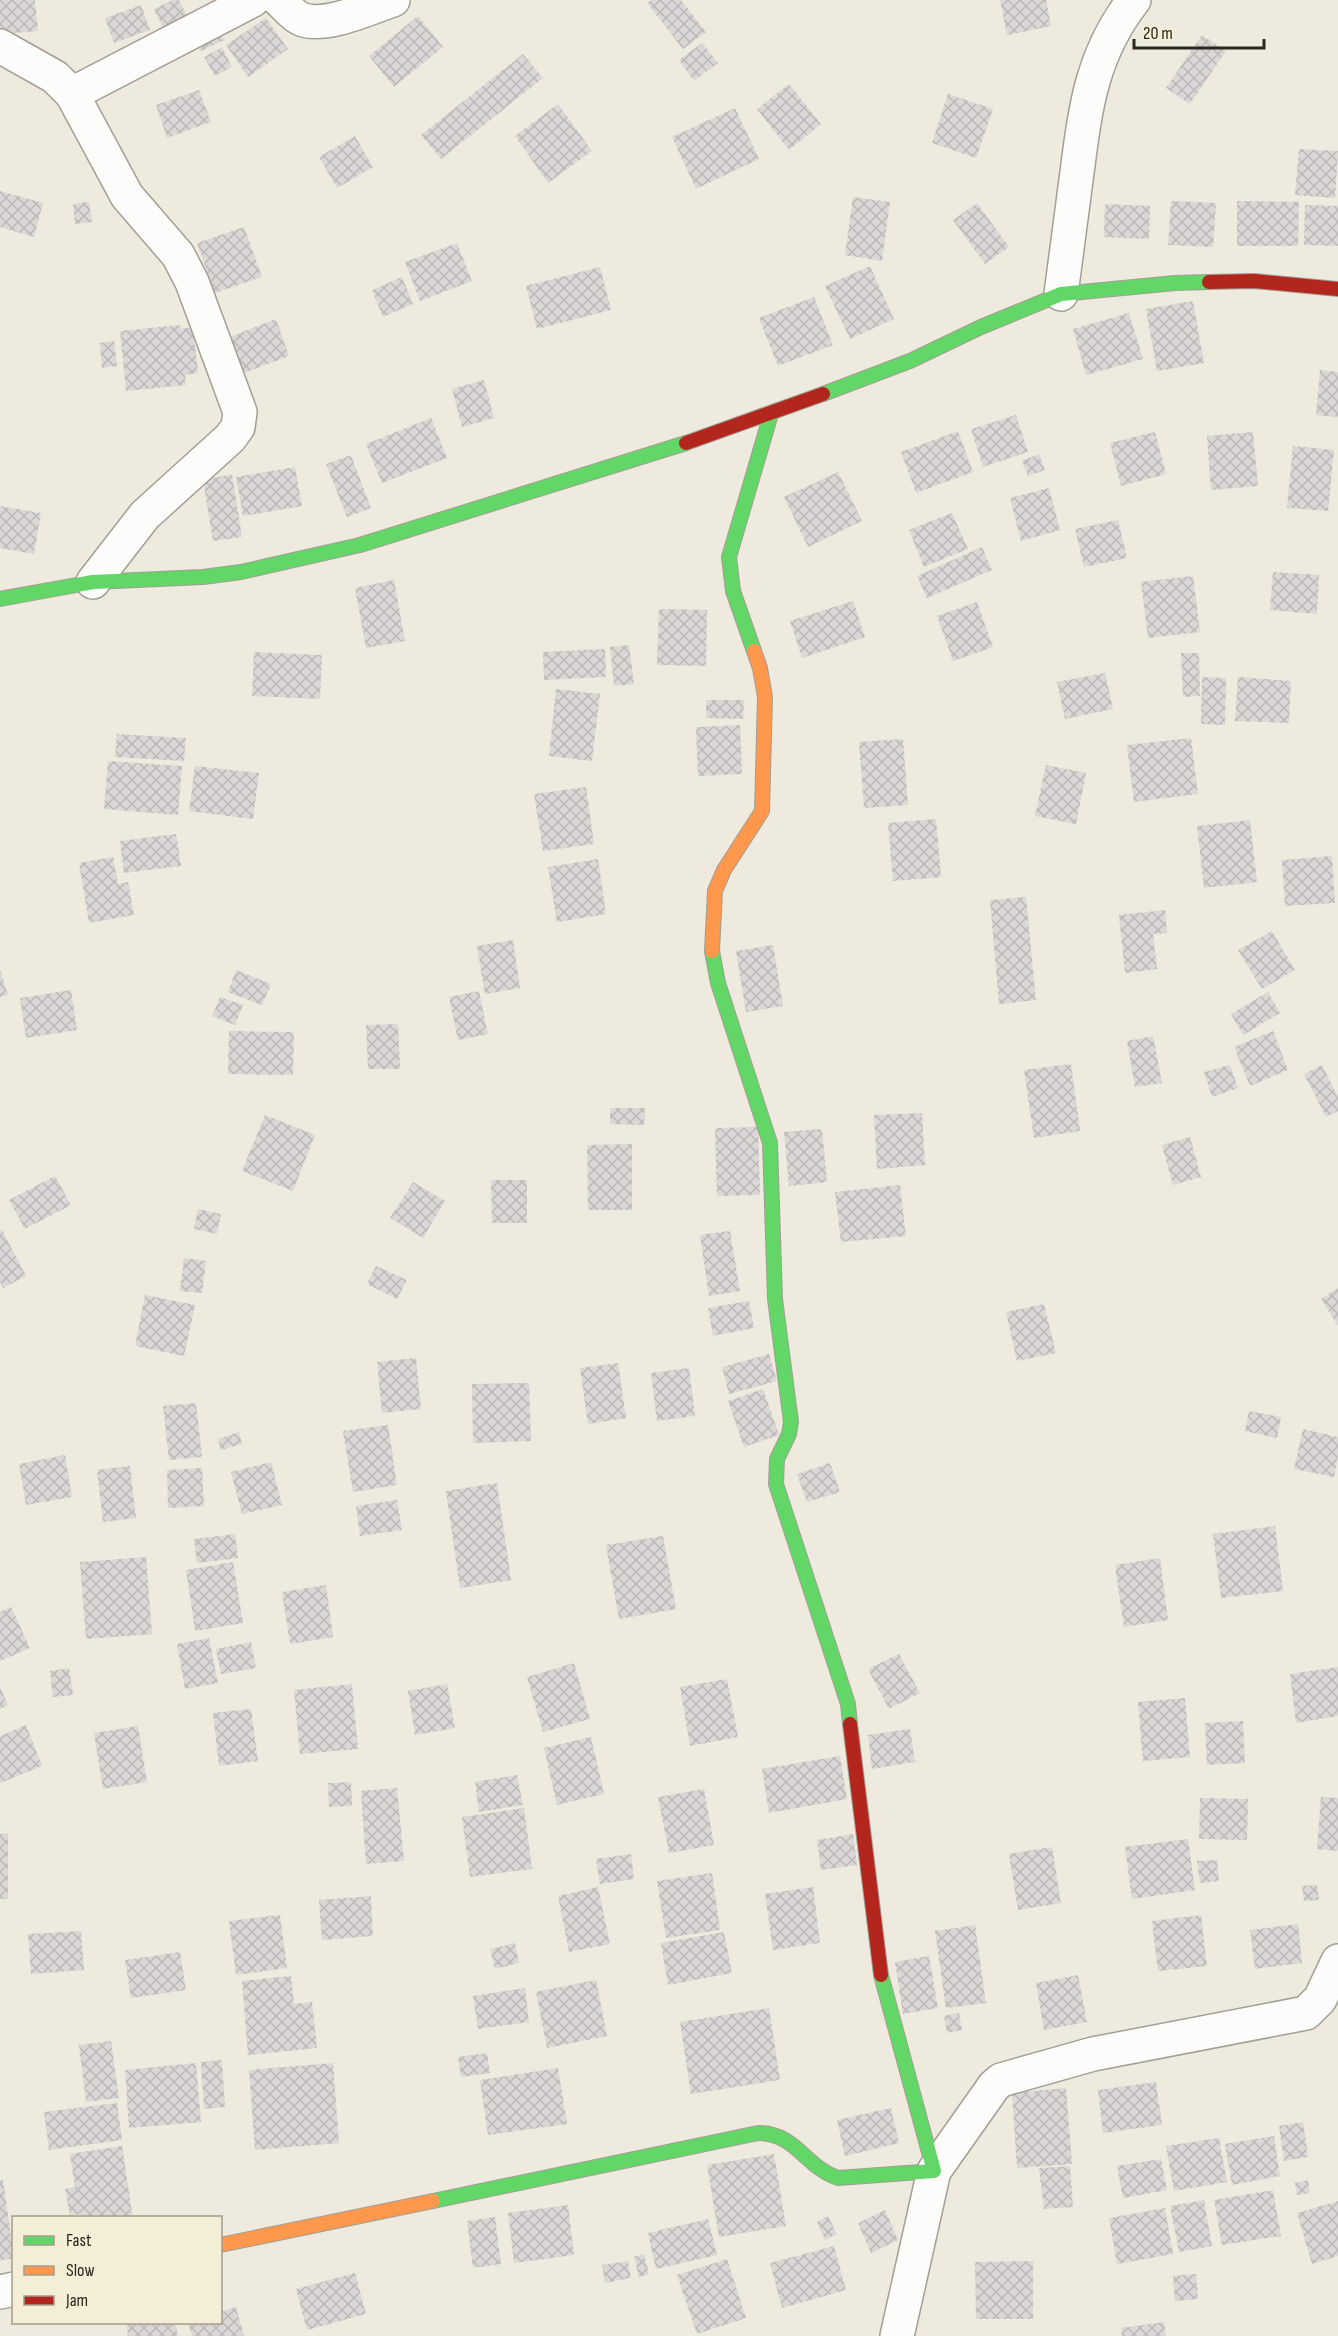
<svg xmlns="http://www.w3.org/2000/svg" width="1338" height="2336" font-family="'Sofia Sans Condensed',sans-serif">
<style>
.building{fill:url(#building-cross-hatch)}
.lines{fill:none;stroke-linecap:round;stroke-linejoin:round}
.street-casing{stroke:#a29f95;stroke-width:36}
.fast-casing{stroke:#a29f95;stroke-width:16}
.slow-casing{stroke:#a29f95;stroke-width:16}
.jam-casing{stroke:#a29f95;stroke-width:16}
.street{stroke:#fcfcfa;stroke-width:33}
.fast{stroke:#63d668;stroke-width:14}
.slow{stroke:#ff974d;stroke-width:14}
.jam{stroke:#b3261e;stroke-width:14}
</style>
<defs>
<pattern id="building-cross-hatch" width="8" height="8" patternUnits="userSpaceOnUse" patternTransform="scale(1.5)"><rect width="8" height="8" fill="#dad7d6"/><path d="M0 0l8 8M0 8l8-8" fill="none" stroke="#bbb9b7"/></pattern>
</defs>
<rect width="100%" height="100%" fill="#eeeadd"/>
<g class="building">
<path d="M0,0H35L38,31L0,34Z"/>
<path d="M173,0H179L188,18L164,30L154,9Z"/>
<path d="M651,0H681L706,32L683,49L647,3Z"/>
<path d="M1000,0H1046L1051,26L1007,35Z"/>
<path d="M141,5L150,30L114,43L105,18Z"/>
<path d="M418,16L443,47L394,87L369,56Z"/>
<path d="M266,18L288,49L248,77L226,45Z"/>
<path d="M218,27L224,40L201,51L194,39Z"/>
<path d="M1202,35L1226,51L1190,104L1166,88Z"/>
<path d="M702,43L718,63L694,81L679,60Z"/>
<path d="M222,47L232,67L215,76L204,57Z"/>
<path d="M523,54L543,78L441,159L421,135Z"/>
<path d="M789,84L821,124L789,150L757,109Z"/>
<path d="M199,90L211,122L167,138L156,105Z"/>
<path d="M948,94L993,109L976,158L932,143Z"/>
<path d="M558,104L592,151L548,183L515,136Z"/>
<path d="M735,108L759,159L696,189L672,137Z"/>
<path d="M355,136L373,167L337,188L319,157Z"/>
<path d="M1299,149L1338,151L1335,198L1295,195Z"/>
<path d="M0,191L43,203L34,237L0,227Z"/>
<path d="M853,197L890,202L882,261L845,255Z"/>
<path d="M1171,201L1216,203L1213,247L1168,245Z"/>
<path d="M1237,201L1299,202L1298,246H1237Z"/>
<path d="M89,202L92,222L75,224L73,204Z"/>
<path d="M977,203L1009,247L985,264L953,220Z"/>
<path d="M1105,204L1150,206L1149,239L1104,237Z"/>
<path d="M1305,205L1338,206V246L1304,245Z"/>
<path d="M244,227L262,277L215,293L197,243Z"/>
<path d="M457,243L472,281L420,301L405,262Z"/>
<path d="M870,266L894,319L850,339L825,286Z"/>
<path d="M600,267L611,310L537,329L526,286Z"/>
<path d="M402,277L413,304L383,317L372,290Z"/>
<path d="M814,297L833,345L778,366L759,318Z"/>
<path d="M1193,301L1204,363L1157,371L1146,309Z"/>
<path d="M1129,313L1143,359L1086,375L1073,329Z"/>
<path d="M276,319L289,356L244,373L230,337Z"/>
<path d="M180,325L181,329L193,327L198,373L185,375L186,385L126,391L120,331Z"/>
<path d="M114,341L117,366L102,368L100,343Z"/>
<path d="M1320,370L1338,372V417L1316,415Z"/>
<path d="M484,380L494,418L462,427L452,389Z"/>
<path d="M1016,415L1028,452L983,467L971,429Z"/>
<path d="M431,418L447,458L382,483L366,444Z"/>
<path d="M958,431L973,472L916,493L901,452Z"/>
<path d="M1155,432L1166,474L1121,486L1110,443Z"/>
<path d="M1253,432L1258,486L1211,490L1207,436Z"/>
<path d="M1293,446L1334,450L1328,511L1287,508Z"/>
<path d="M1039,454L1045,470L1028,476L1022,461Z"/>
<path d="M351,455L371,508L347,517L326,464Z"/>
<path d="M295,467L302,506L243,516L236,477Z"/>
<path d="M838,472L862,521L808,547L784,497Z"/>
<path d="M232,474L242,537L213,541L203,480Z"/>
<path d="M1049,488L1060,530L1021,541L1010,498Z"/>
<path d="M0,506L41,513L34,554L0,548Z"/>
<path d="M952,513L968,549L924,567L909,530Z"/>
<path d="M1118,520L1127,558L1084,567L1075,529Z"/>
<path d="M982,547L992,570L927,598L917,576Z"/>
<path d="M1273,572L1319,575L1317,614L1270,610Z"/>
<path d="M1193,576L1200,632L1148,638L1141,582Z"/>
<path d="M394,580L405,641L366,648L355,588Z"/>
<path d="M853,601L865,637L802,658L790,621Z"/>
<path d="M977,602L993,647L953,661L937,616Z"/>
<path d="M659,609L707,610L706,666L657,665Z"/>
<path d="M629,645L634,684L614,686L610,647Z"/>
<path d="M605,649L606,677L544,680L543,652Z"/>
<path d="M254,652L322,655L320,699L252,696Z"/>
<path d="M1181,653H1199L1200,696L1183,697Z"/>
<path d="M1105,673L1113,709L1065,719L1057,682Z"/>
<path d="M1202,677L1226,678L1225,725L1201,724Z"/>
<path d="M1238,677L1291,681L1289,723L1235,721Z"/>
<path d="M556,689L600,694L592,761L549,756Z"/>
<path d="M706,700H744L743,719L706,718Z"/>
<path d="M740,725L742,774L698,776L696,727Z"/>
<path d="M117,734L186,738L184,761L115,757Z"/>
<path d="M1191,738L1198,794L1134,802L1127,745Z"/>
<path d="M903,739L908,805L864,808L859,742Z"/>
<path d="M108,761L182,766L178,815L104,809Z"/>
<path d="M1046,765L1086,773L1076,824L1035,816Z"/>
<path d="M195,766L259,773L253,819L189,811Z"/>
<path d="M586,787L594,844L543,851L534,794Z"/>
<path d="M936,819L941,877L893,881L888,823Z"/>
<path d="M1250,820L1257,882L1204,888L1197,826Z"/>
<path d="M176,834L181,866L124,873L120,841Z"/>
<path d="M1332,856L1335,903L1285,906L1282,860Z"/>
<path d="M113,857L118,884L128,882L134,915L89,923L79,863Z"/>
<path d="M598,859L606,914L557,922L548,867Z"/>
<path d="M1026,897L1036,1000L999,1004L990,900Z"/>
<path d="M1165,910L1167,933L1153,934L1157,969L1125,973L1119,915Z"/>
<path d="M1272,931L1295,970L1262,989L1238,950Z"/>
<path d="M513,940L520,988L485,994L477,946Z"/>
<path d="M773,945L783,1006L746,1012L736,951Z"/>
<path d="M0,970L8,995L0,997Z"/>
<path d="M236,970L271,984L262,1005L228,992Z"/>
<path d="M71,990L77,1030L26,1038L20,998Z"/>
<path d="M479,991L488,1034L458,1040L449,997Z"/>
<path d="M1268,992L1280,1013L1243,1035L1231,1014Z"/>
<path d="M220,997L243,1005L235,1025L212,1016Z"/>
<path d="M398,1024L400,1069H368L366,1025Z"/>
<path d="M229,1031L294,1032L293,1075L228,1074Z"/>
<path d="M1273,1031L1288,1070L1250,1086L1234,1047Z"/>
<path d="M1153,1036L1162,1083L1135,1087L1127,1041Z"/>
<path d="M1071,1064L1080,1131L1034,1138L1024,1070Z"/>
<path d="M1230,1065L1238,1088L1212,1097L1204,1072Z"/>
<path d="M1322,1065L1338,1097V1111L1326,1117L1304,1074Z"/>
<path d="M610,1108H645L644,1125L610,1124Z"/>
<path d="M922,1113L925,1165L877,1169L874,1115Z"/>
<path d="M265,1115L315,1135L293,1191L242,1171Z"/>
<path d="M758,1127L760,1195L717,1196L715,1128Z"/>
<path d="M822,1129L827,1182L789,1186L784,1132Z"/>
<path d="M1190,1137L1201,1177L1173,1185L1162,1145Z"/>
<path d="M632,1144V1210H588L587,1145Z"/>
<path d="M55,1176L71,1205L25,1229L9,1200Z"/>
<path d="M491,1180H527V1223H492Z"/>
<path d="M413,1182L445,1201L423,1238L390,1218Z"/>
<path d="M900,1185L906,1236L841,1242L835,1192Z"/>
<path d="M198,1209L221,1214L217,1234L194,1229Z"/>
<path d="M2,1230L26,1276L3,1288L0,1282V1231Z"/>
<path d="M730,1231L740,1291L709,1296L700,1235Z"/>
<path d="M184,1258L206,1261L202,1293L180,1291Z"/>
<path d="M376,1266L407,1280L397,1299L367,1284Z"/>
<path d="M1338,1288V1326L1321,1299Z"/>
<path d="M145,1295L195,1305L184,1356L135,1346Z"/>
<path d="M749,1301L754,1328L713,1336L708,1308Z"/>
<path d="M1044,1304L1056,1353L1017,1361L1006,1312Z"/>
<path d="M769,1354L777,1381L729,1394L722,1367Z"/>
<path d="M416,1358L421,1409L382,1413L377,1362Z"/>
<path d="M618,1363L626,1418L588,1424L580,1368Z"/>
<path d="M689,1368L695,1416L657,1421L651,1373Z"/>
<path d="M529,1383L531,1441L473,1443L472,1384Z"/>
<path d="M763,1389L779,1435L744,1447L728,1401Z"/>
<path d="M196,1403L202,1457L169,1460L163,1406Z"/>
<path d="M1249,1411L1281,1417L1277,1438L1245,1431Z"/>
<path d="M388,1425L397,1485L353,1492L343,1431Z"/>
<path d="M1303,1429L1338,1437V1456L1334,1477L1294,1469Z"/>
<path d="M239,1432L242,1444L221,1450L218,1439Z"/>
<path d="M65,1455L72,1497L26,1505L19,1464Z"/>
<path d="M271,1462L282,1505L242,1514L231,1472Z"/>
<path d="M830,1463L840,1492L807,1502L797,1474Z"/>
<path d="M130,1466L136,1518L103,1522L97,1470Z"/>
<path d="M202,1468L204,1506L168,1508L167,1470Z"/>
<path d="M497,1483L511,1580L460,1588L446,1491Z"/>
<path d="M397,1500L402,1530L360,1536L356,1506Z"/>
<path d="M1275,1526L1283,1591L1221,1598L1213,1534Z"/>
<path d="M235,1534L238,1558L197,1563L194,1539Z"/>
<path d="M663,1536L676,1609L619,1619L606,1545Z"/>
<path d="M146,1557L152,1634L86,1639L80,1562Z"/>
<path d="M1160,1558L1168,1620L1124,1627L1115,1565Z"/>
<path d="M233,1562L243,1623L195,1631L186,1570Z"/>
<path d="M326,1585L333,1637L290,1644L282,1592Z"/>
<path d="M11,1607L30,1648L0,1661V1612Z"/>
<path d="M209,1638L218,1683L185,1689L177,1644Z"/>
<path d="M251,1642L256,1668L221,1674L216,1649Z"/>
<path d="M899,1654L920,1693L889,1709L868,1669Z"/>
<path d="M574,1663L590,1719L543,1732L527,1677Z"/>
<path d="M1338,1667V1716L1296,1723L1290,1674Z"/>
<path d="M69,1668L73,1695L53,1697L50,1671Z"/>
<path d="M727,1679L738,1737L690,1746L680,1687Z"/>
<path d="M352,1684L358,1749L300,1754L294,1690Z"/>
<path d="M447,1684L455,1728L415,1735L408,1691Z"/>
<path d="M0,1687L8,1705L0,1709Z"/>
<path d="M1185,1698L1190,1757L1143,1761L1138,1702Z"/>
<path d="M251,1709L258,1761L219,1766L213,1713Z"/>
<path d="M1243,1721L1245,1763L1207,1765L1205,1723Z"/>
<path d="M26,1725L42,1766L0,1783V1736Z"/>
<path d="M138,1726L147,1782L103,1789L94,1733Z"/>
<path d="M910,1729L915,1762L872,1769L868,1735Z"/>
<path d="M591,1737L604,1794L557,1805L544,1748Z"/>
<path d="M840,1756L847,1799L769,1813L762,1769Z"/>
<path d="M517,1775L523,1805L479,1812L475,1782Z"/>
<path d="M351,1782L352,1806L329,1807L328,1783Z"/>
<path d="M397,1788L404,1861L366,1864L361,1791Z"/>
<path d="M704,1789L714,1845L669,1853L658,1797Z"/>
<path d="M1321,1797L1338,1798V1851L1317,1849Z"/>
<path d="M1200,1798L1248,1799L1247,1840L1199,1839Z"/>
<path d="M524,1808L532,1869L470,1877L462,1817Z"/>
<path d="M8,1833V1899H0V1834Z"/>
<path d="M853,1834L857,1865L821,1870L817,1840Z"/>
<path d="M1188,1839L1195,1890L1132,1899L1125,1847Z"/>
<path d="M1052,1847L1061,1903L1018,1910L1009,1854Z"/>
<path d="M631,1854L634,1879L600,1884L596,1859Z"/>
<path d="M1217,1860L1219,1881L1200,1883L1197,1861Z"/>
<path d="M712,1873L720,1930L666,1938L657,1881Z"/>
<path d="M1317,1885L1319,1900L1304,1901L1302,1886Z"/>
<path d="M598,1887L610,1944L569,1952L558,1896Z"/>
<path d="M813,1887L820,1943L773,1950L765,1894Z"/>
<path d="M371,1896L373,1936L322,1940L319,1900Z"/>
<path d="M280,1915L287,1968L236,1975L229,1921Z"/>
<path d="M1201,1915L1207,1966L1158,1971L1152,1921Z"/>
<path d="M1298,1924L1302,1963L1255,1969L1250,1930Z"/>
<path d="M975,1925L986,2003L946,2008L935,1931Z"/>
<path d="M81,1931L84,1970L31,1974L28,1934Z"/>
<path d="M724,1932L732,1973L668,1985L661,1943Z"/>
<path d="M515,1943L519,1963L495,1969L490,1949Z"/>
<path d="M180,1952L186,1990L131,1998L125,1960Z"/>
<path d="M929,1956L938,2008L903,2014L895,1962Z"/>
<path d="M1078,1975L1087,2022L1044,2030L1036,1983Z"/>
<path d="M291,1976L294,2004L312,2002L317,2048L248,2055L242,1981Z"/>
<path d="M596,1980L607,2036L547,2048L536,1992Z"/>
<path d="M525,1988L529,2022L478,2029L473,1996Z"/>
<path d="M769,2008L780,2080L691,2094L680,2022Z"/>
<path d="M959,2013L962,2030L947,2033L944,2016Z"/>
<path d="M111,2041L119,2098L86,2102L79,2045Z"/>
<path d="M487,2053L490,2073L461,2077L458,2057Z"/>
<path d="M222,2060L225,2107L204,2109L201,2062Z"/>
<path d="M196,2063L201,2122L129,2128L125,2070Z"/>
<path d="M333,2063L339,2143L255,2150L249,2070Z"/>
<path d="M558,2068L567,2124L488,2135L480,2080Z"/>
<path d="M1156,2082L1162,2125L1103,2133L1098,2090Z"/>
<path d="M1066,2088L1072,2164L1017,2168L1012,2093Z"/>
<path d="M117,2103L122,2140L49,2150L44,2112Z"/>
<path d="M891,2108L899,2143L845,2156L837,2120Z"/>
<path d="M1303,2122L1308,2157L1284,2161L1279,2126Z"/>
<path d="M1274,2136L1280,2176L1232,2185L1225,2144Z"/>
<path d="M1219,2138L1227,2182L1174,2191L1166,2146Z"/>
<path d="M122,2146L133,2218H80V2214L70,2216L65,2189L75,2187L70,2154Z"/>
<path d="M774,2154L786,2226L719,2237L707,2165Z"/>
<path d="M1161,2159L1167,2190L1123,2198L1117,2166Z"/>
<path d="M1070,2166L1073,2207L1044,2209L1039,2168Z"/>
<path d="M0,2180H3L14,2258L0,2261Z"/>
<path d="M1308,2180L1310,2193L1297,2195L1295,2183Z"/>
<path d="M1273,2190L1281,2236L1222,2245L1214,2200Z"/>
<path d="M1204,2200L1212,2246L1179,2252L1170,2206Z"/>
<path d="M1338,2201V2256L1312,2264L1297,2213Z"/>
<path d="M568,2205L574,2255L514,2263L508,2213Z"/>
<path d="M1165,2208L1173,2254L1117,2264L1109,2218Z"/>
<path d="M885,2210L898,2240L871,2253L858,2223Z"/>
<path d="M828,2216L837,2234L825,2240L817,2222Z"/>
<path d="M495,2217L501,2264L473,2268L467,2221Z"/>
<path d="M708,2219L717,2255L656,2269L648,2233Z"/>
<path d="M834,2246L846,2290L782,2308L770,2263Z"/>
<path d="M644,2254L649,2274L639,2277L634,2257Z"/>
<path d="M727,2259L746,2318L697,2334L677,2275Z"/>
<path d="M628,2261L631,2278L605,2283L602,2265Z"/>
<path d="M1033,2261V2319H976L975,2262Z"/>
<path d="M355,2273L366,2314L307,2330L296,2289Z"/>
<path d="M1196,2274L1198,2299L1175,2301L1173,2276Z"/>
<path d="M236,2307L244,2336H192L188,2322H220V2312Z"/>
<path d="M126,2322H175L178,2336H128Z"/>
<path d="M1164,2322L1166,2336H1122L1121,2328Z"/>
</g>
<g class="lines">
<defs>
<g id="street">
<path d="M279,0C286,6 293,16 301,19C324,29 369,8 393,0"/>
<path d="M0,46L55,77L72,94L127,196L178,255L192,282L240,412L238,427L230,438L145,515L93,582"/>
<path d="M72,94L253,0"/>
<path d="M1061,294C1066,256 1071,218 1076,180C1085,112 1090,56 1134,0"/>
<path d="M0,2292L14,2289"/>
<path d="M897,2336L934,2171L994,2086L1001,2080L1093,2054L1306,2013L1320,1999L1338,1961"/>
</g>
<g id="fast">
<path d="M823,394L910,361L981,327L1061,294L1175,283L1209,282"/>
<path d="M0,599L93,582L203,577L241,572L360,545L686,443"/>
<path d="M754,651L733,591L729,557L771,414"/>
<path d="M712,951L718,983L770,1143L775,1299L791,1422L789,1434L777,1459L776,1484L848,1704L850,1724"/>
<path d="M433,2201L758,2133C796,2133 805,2167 838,2178L934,2171L881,1975"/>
</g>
<g id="slow">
<path d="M712,951L715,891L724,870L762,811L765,697L760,668L754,651"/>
<path d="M220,2245L433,2201"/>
</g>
<g id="jam">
<path d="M1209,282L1254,281L1338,289"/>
<path d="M686,443L823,394"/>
<path d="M850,1724L881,1975"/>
</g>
</defs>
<use href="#street" class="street-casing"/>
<use href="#fast" class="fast-casing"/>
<use href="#slow" class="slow-casing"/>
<use href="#jam" class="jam-casing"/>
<use href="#street" class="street"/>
<use href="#fast" class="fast"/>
<use href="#slow" class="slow"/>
<use href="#jam" class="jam"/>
</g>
<rect x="12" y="2216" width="210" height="108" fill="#f4eed7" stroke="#a39e8d" stroke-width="1.5"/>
<rect x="24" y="2236" width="30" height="9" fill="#63d668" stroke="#a39e8d" stroke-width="1.5"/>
<text x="66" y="2246" font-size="18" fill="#29271e">Fast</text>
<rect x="24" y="2266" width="30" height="9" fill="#ff974d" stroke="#a39e8d" stroke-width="1.5"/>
<text x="66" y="2276" font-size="18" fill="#29271e">Slow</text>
<rect x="24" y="2296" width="30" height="9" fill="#b3261e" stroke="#a39e8d" stroke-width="1.5"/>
<text x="66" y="2306" font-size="18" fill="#29271e">Jam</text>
<path d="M1134 39v9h130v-9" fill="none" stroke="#29271e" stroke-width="3"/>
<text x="1143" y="39" font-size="18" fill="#29271e" stroke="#f4eed7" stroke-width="4.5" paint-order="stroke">20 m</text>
</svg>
